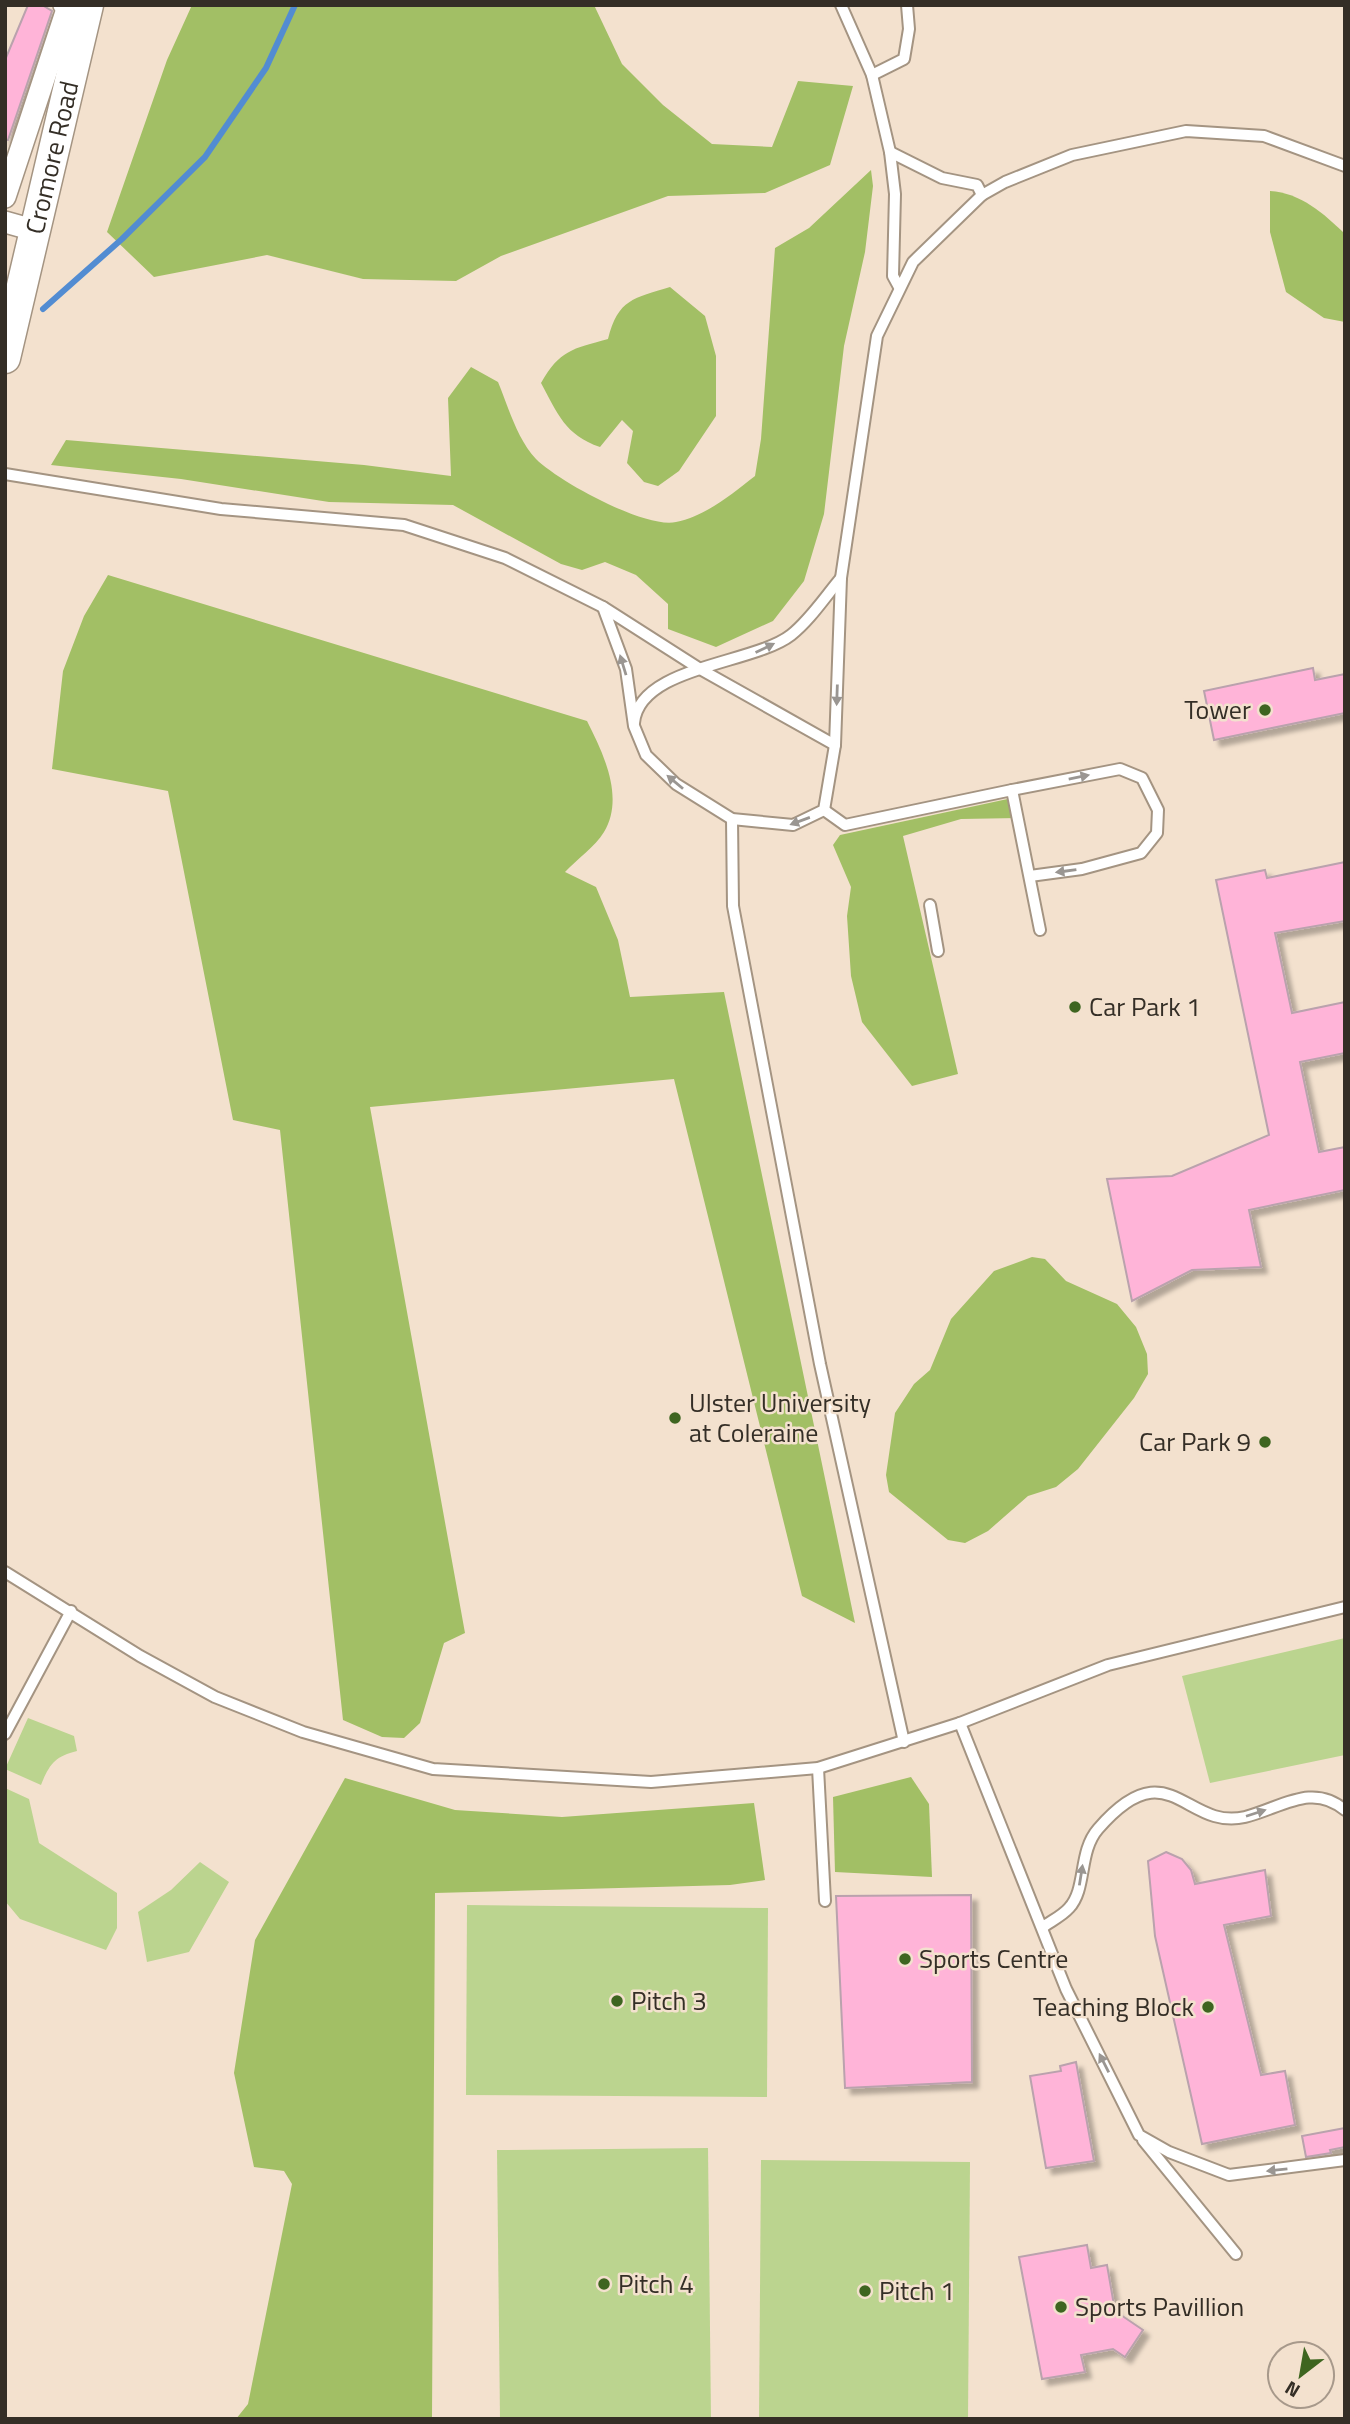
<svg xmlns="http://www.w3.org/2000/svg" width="1350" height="2424" font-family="'Titillium Web',sans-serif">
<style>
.green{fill:#bbd48f}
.forest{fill:#a2bf65}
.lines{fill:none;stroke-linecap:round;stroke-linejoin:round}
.stream{stroke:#528cd2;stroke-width:6}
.building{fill:#ffb4d8;stroke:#baa2ad;stroke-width:2;filter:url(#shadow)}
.lane-casing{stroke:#a49482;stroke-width:14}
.street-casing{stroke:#a49482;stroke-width:24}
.secondary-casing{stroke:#a49482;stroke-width:33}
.lane{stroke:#fff;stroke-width:10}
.street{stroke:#fff;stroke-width:21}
.secondary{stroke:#fff;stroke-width:30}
.oneway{fill:#9a9692}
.poi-dot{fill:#3e6520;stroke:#f3e1ce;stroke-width:2.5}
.labels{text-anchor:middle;stroke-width:5;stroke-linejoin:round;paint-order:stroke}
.street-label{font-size:26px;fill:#342e26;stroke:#f3e1ce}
.poi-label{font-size:26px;fill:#342e26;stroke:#f3e1ce;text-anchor:start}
</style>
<defs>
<filter id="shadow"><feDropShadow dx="6" dy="6" stdDeviation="2" flood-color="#0004"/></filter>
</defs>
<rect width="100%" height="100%" fill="#f3e1ce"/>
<g class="green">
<path d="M1345,1638V1755L1210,1783L1182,1676Z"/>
<path d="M28,1718L74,1736L77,1751C55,1756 49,1765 41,1785L5,1769Z"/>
<path d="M5,1788L29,1799L39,1843L117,1893V1928L106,1950L20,1919L5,1901Z"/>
<path d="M200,1862L229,1882L189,1952L147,1962L138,1912L171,1890Z"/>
<path d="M467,1905L768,1908L767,2097L466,2095Z"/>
<path d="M708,2148L711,2419H500L497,2150Z"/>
<path d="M761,2160L970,2162L968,2419H759Z"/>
</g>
<g class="forest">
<path d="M192,5H594L622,64L663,105L712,144L772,147L798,81L853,86L830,165L765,193L668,196L501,256L456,281L363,279L267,255L154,277L107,232L167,60Z"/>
<path d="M871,170L873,186L865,252L844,346L824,514L804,581L773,621L716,647L668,629V604L636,575L605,562L582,570L561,564L453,505L329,502L181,479L51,465L66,440L364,465L451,476L448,398L471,367L498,382C508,406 517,439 536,459C558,481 645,529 676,522C706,516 732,494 755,476L761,439L775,248L809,228Z"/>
<path d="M1270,191C1301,193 1323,213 1345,234V322L1324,318L1286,292L1270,232Z"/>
<path d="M670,287L705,316L716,356V416L679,471L658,486L644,482L627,463L633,431L622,420L600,447C565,435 558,414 541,383C560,350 572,349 608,339C618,299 634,298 670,287Z"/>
<path d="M108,575L587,721C603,753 625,797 604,832C595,847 577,859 565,872L596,887L618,940L630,997L724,992L855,1623L802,1596L674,1079L370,1107L465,1633L444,1643L420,1723L404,1738L382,1737L343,1720L280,1130L233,1120L168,791L52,769L63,671L84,616Z"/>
<path d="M1017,797L1023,818L961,819L903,836L958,1074L912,1086L862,1022L851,976L847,916L851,887L833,845L840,835Z"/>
<path d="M1032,1257L1045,1259L1066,1281L1117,1304L1136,1327L1147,1354L1148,1374L1134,1398L1078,1469L1056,1487L1028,1496L988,1531L965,1543L948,1540L889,1492L886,1475L895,1413L914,1384L930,1370L951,1319L994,1271Z"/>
<path d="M911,1777L929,1804L932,1877L835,1872L833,1797Z"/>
<path d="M345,1778L455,1810L562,1817L754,1803L765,1880L730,1885L435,1893L432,2419H236L248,2404L292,2184L284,2171L254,2167L234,2073L255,1940Z"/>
</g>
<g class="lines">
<path class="stream" d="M43,309L122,239L205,157L266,68L295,5"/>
</g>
<g class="building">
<path d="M28,5H42L52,11L8,140H5V60Z"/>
<path d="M1313,668L1315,680L1345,674V713L1214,740L1204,691Z"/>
<path d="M1345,862V921L1275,933L1292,1013L1345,1002V1053L1300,1062L1319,1152L1345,1147V1190L1249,1210L1261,1267L1192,1270L1132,1301L1107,1179L1172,1176L1269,1135L1216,880L1265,870L1267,878Z"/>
<path d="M1166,1852L1182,1859L1191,1870L1195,1884L1265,1870L1271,1916L1224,1925L1261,2075L1285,2071L1295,2125L1202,2144L1155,1936L1148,1861Z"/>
<path d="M971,1895L972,2082L845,2088L836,1896Z"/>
<path d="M1076,2062L1094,2161L1046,2168L1030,2076L1061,2071L1060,2066Z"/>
<path d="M1345,2128V2147L1330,2150L1331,2153L1306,2157L1302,2136Z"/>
<path d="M1087,2245L1091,2268L1107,2265L1115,2311L1143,2330L1125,2357L1113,2349L1081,2355L1085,2372L1042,2379L1019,2257Z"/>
</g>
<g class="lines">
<defs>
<g id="lane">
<path d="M841,5L872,75L890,152L895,194L893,276L899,287"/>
<path d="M872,75L904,59L909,29L907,5"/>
<path d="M890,152L942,178L977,185L982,195"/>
<path d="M5,474L221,509L404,525L505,558L603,607L700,669L835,745"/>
<path d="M603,607L626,669L634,726L646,755L676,784L732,819L793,825L824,810L835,745L841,578L877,336L913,262L982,195L1005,182L1072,155L1186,131L1264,136L1345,166"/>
<path d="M634,723C639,666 754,664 791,635C810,620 825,597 841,578"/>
<path d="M1012,790L1120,769L1142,778L1158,810L1157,833L1141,853L1082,869L1030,876"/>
<path d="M824,810L845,825L1012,790L1040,930"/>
<path d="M732,819L733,906L820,1364L904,1742"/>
<path d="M930,905L938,951"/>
<path d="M5,1572L140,1656L215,1697L303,1732L433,1769L651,1782L818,1768L960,1723L1108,1665L1345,1607"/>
<path d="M960,1723L1066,1989L1139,2135L1169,2152L1229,2175L1345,2160"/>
<path d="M5,1734L71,1611"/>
<path d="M818,1768L825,1901"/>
<path d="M1043,1927C1051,1921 1062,1916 1069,1908C1087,1889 1078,1852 1098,1829C1169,1747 1185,1831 1245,1817C1281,1808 1312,1782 1345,1810"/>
<path d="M1143,2140L1236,2254"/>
</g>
<g id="street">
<path d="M5,197L67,9L64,5"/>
<path d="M5,222L37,231"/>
</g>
<g id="secondary">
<path id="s1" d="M5,358L88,5"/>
</g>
</defs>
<use href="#lane" class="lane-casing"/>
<use href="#street" class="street-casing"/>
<use href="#secondary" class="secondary-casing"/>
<use href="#lane" class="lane"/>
<use href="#street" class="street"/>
<use href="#secondary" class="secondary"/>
</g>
<defs><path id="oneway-solid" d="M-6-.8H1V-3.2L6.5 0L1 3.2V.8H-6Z" transform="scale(1.75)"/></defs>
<g class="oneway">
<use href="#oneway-solid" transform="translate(765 648) rotate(-26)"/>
<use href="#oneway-solid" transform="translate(623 665) rotate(-107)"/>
<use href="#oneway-solid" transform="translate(837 695) rotate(92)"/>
<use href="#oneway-solid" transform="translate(1079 777) rotate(-11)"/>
<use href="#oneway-solid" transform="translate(675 782) rotate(-140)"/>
<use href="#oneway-solid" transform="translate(800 821) rotate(160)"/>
<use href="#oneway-solid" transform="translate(1066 871) rotate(172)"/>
<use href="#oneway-solid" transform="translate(1256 1813) rotate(-18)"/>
<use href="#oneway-solid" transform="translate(1081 1875) rotate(-81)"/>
<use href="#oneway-solid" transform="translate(1104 2063) rotate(-117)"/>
<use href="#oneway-solid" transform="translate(1277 2170) rotate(174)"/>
</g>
<g class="poi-dot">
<circle cx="1265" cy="710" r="7"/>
<circle cx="1075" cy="1007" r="7"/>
<circle cx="675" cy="1418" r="7"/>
<circle cx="1265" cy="1442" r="7"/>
<circle cx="905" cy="1959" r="7"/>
<circle cx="617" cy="2001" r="7"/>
<circle cx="1208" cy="2007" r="7"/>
<circle cx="604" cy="2284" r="7"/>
<circle cx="865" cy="2291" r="7"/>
<circle cx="1061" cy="2307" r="7"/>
</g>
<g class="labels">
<g class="street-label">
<text dy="9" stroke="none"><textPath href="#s1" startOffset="206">Cromore Road</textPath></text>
</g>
<g class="poi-label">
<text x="1251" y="719" text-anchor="end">Tower</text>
<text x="1089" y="1016">Car Park 1</text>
<text x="689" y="1412">Ulster University<tspan x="689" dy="30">at Coleraine</tspan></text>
<text x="1251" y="1451" text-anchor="end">Car Park 9</text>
<text x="919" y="1968">Sports Centre</text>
<text x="631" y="2010">Pitch 3</text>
<text x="1194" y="2016" text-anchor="end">Teaching Block</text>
<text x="618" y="2293">Pitch 4</text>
<text x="879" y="2300">Pitch 1</text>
<text x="1075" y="2316">Sports Pavillion</text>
</g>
</g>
<rect width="1350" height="2424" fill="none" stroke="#342e26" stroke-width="14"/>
<g transform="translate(1301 2375) rotate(211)"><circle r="33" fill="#f3e1ce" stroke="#a7998b" stroke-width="2"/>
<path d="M0-5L12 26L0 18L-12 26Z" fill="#3e6520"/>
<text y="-10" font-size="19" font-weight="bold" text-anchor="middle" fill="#342e26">N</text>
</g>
</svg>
